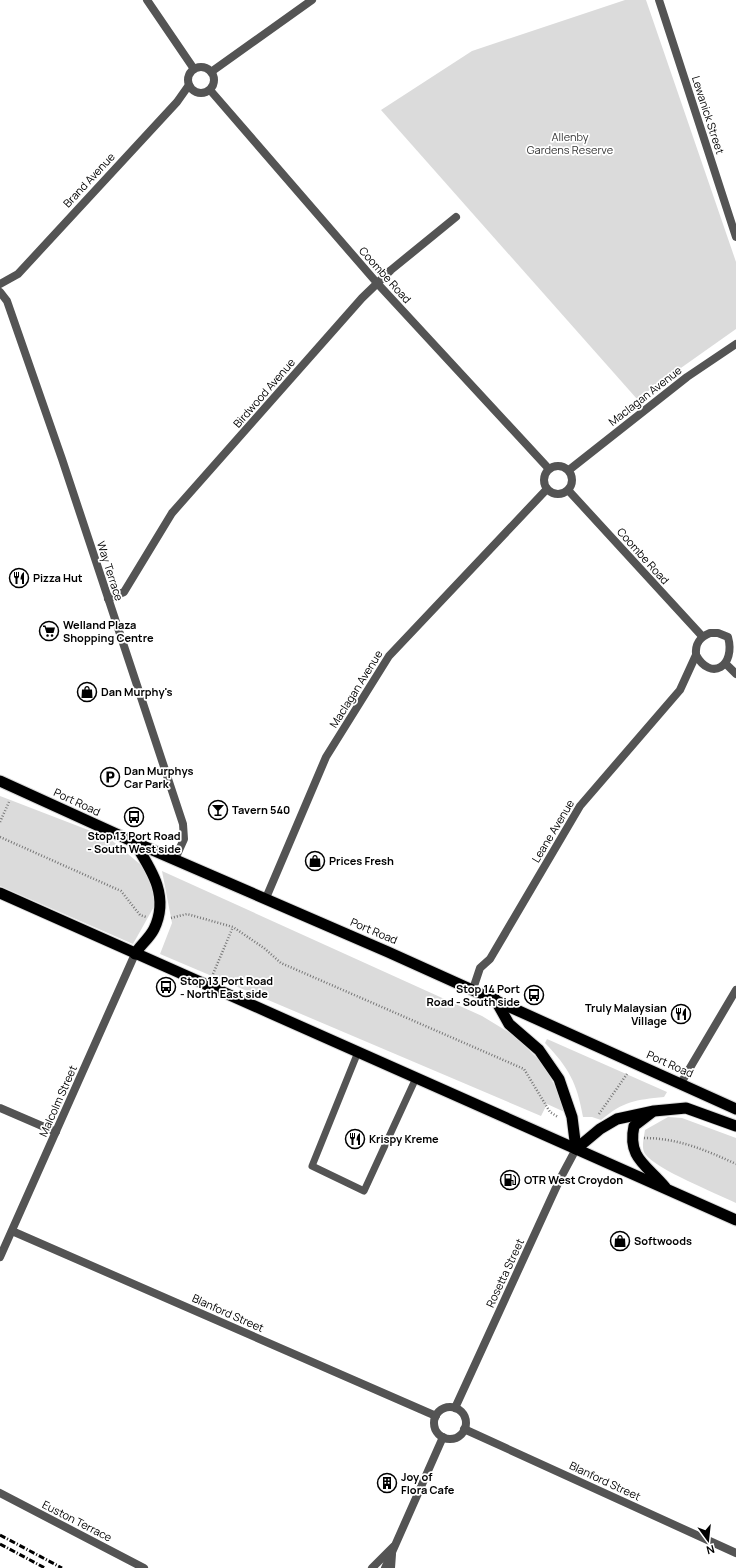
<svg xmlns="http://www.w3.org/2000/svg" width="736" height="1568" font-family="Manrope,sans-serif">
<style>
.green{fill:#dbdbdb}
.lines{fill:none;stroke-linecap:round;stroke-linejoin:round}
.trunk-casing{stroke:#dbdbdb;stroke-width:13}
.path{stroke:#767676;stroke-width:2.5;stroke-dasharray:1 2;stroke-linecap:butt}
.service{stroke:#545454;stroke-width:7}
.minor{stroke:#545454;stroke-width:8}
.tertiary{stroke:#545454;stroke-width:8}
.trunk{stroke:#000;stroke-width:11}
.rail{stroke:#000;stroke-width:3;stroke-dasharray:6 2 1 2;stroke-linecap:butt}
.labels{text-anchor:middle;stroke-width:3.5;stroke-linejoin:round;paint-order:stroke}
.street-label{font-size:11px;fill:#000;stroke:#fff}
.park-label{font-size:11px;fill:#323232;stroke:#fff}
.poi-label{font-size:11px;font-weight:bold;fill:#000;stroke:#fff;text-anchor:start}
</style>
<rect width="100%" height="100%" fill="#fff"/>
<g class="green">
<path d="M625,0H646L736,262V329L637,399L381,110L472,51Z"/>
<path d="M0,796L109,838L148,871L156,903L133,944L0,886Z"/>
<path d="M162,871L482,1016L515,1036L544,1065L569,1114L547,1104L541,1116L160,954L172,923Z"/>
<path d="M547,1039L667,1092L664,1097C635,1100 624,1101 601,1120L592,1117H583C577,1083 569,1068 545,1043Z"/>
<path d="M668,1117L682,1118L736,1138V1203C716,1193 657,1170 645,1154C641,1148 644,1137 645,1130Z"/>
</g>
<g class="lines">
<defs>
<g id="trunk">
<path d="M0,781L134,842L388,952L736,1109"/>
<path d="M134,842C151,869 170,896 154,929C149,939 140,945 135,954"/>
<path d="M0,893L736,1220"/>
<path d="M495,999L509,1024L539,1050L559,1079L572,1117L576,1149"/>
<path d="M651,1113L634,1126C627,1158 647,1165 665,1187"/>
<path d="M576,1149L600,1129L617,1119L654,1111L686,1108L736,1126"/>
</g>
</defs>
<use href="#trunk" class="trunk-casing"/>
<g class="path">
<path d="M0,822L9,802"/>
<path d="M0,837L121,891L140,915L146,917"/>
<path d="M171,918L187,914L233,927L264,948L281,963L524,1069L550,1112L558,1117"/>
<path d="M213,974L233,927"/>
<path d="M599,1114L627,1074"/>
<path d="M644,1138C677,1138 706,1150 736,1164"/>
</g>
<path class="service" d="M358,1052L312,1166L364,1191L416,1078"/>
<g class="minor">
<path d="M147,0L194,69"/>
<path d="M659,0L736,237"/>
<circle cx="201" cy="80" r="13"/>
<path d="M211,72L312,0"/>
<path d="M210,90L377,283L549,469"/>
<path d="M0,284L18,274L177,102L189,85"/>
<path d="M0,292L7,301L62,459L183,824L184,839L175,859"/>
<circle cx="558" cy="480" r="14"/>
<path d="M569,470L687,377L736,344"/>
<path d="M568,490L702,636"/>
<path d="M108,599L124,592L172,513L362,298L391,270L456,217"/>
<path d="M710,633H718L728,637C736,666 711,682 696,655C695,643 700,637 710,633Z"/>
<path d="M726,664L736,674"/>
<path d="M266,898L326,757L389,656L547,489"/>
<path d="M473,989L480,968L490,959L580,806L680,690L696,655"/>
<path d="M681,1083L736,990"/>
<path d="M0,1108L56,1132"/>
<path d="M12,1231L436,1416"/>
<path d="M0,1257L135,954"/>
<path d="M464,1429L736,1553"/>
<path d="M0,1493L144,1568"/>
<path d="M372,1568L393,1547"/>
<path d="M391,1568L392,1554"/>
</g>
<g class="tertiary">
<circle cx="450" cy="1423" r="16"/>
<path d="M455,1408L560,1179L576,1149"/>
<path d="M385,1568L443,1437"/>
</g>
<use href="#trunk" class="trunk"/>
<g class="rail">
<path d="M0,1535L62,1568"/>
<path d="M0,1544L45,1568"/>
</g>
</g>
<defs>
<symbol id="restaurant-ring" viewBox="-11 -11 22 22"><circle r="9.5" fill="#fff" stroke="#000" stroke-width="1.5"/><path d="M-5-6h1v4h1v-4h1v4h1v-4h1v5L-1.5 .5V6h-2V.5L-5-1ZM5-6V6H3V1.5H1.5Q1.5-4 5-6Z" fill="#000"/></symbol>
<symbol id="supermarket-ring" viewBox="-11 -11 22 22"><circle r="9.5" fill="#fff" stroke="#000" stroke-width="1.5"/><path d="M-6-5.5h2.5l.6 2H6L4.5 2H-2.5L-4.4-4H-6ZM-1.5 3.2a1.3 1.3 0 1 0 .1 0ZM3 3.2a1.3 1.3 0 1 0 .1 0Z" fill="#000"/></symbol>
<symbol id="shop-ring" viewBox="-11 -11 22 22"><circle r="9.5" fill="#fff" stroke="#000" stroke-width="1.5"/><path d="M-5-2.5h2.3a2.7 3.5 0 0 1 5.4 0H5L5.5 6h-11ZM-1.5-2.5h3a1.5 2.3 0 0 0-3 0Z" fill="#000"/></symbol>
<symbol id="parking-ring" viewBox="-11 -11 22 22"><circle r="9.5" fill="#fff" stroke="#000" stroke-width="1.5"/><path d="M-3.5-5.5H1a3.5 3.5 0 0 1 0 7H-1V5.5H-3.5ZM-1-3.4V-.6H.8a1.4 1.4 0 0 0 0-2.8Z" fill="#000"/></symbol>
<symbol id="bar-ring" viewBox="-11 -11 22 22"><circle r="9.5" fill="#fff" stroke="#000" stroke-width="1.5"/><path d="M-6-5H6L.8 .8V4.5H3.5V6h-7V4.5H-.8V.8Z" fill="#000"/></symbol>
<symbol id="bus-ring" viewBox="-11 -11 22 22"><circle r="9.5" fill="#fff" stroke="#000" stroke-width="1.5"/><path d="M-5-6H5V4H4V6H2V4H-2V6H-4V4H-5ZM-3.5-4V0h7V-4ZM-3.5 1.2v1.5H-2V1.2ZM2 1.2v1.5H3.5V1.2Z" fill="#000"/></symbol>
<symbol id="fuel-ring" viewBox="-11 -11 22 22"><circle r="9.5" fill="#fff" stroke="#000" stroke-width="1.5"/><path d="M-5.5-6h7V0h2V4h1.3V-2.5L3-4.5l.8-.8L6-3V5H2.5V1h-1V6h-7ZM-4.2-4.7v3.2H.2V-4.7Z" fill="#000"/></symbol>
<symbol id="building-ring" viewBox="-11 -11 22 22"><circle r="9.5" fill="#fff" stroke="#000" stroke-width="1.5"/><path d="M-4-6H4V6H1V3H-1V6H-4ZM-2.5-4.3h1.7v1.8h-1.7ZM.8-4.3h1.7v1.8H.8ZM-2.5-1h1.7V.8h-1.7ZM.8-1h1.7V.8H.8Z" fill="#000"/></symbol>
</defs>
<g fill-rule="evenodd">
<use href="#restaurant-ring" x="8" y="567" width="22" height="22"/>
<use href="#supermarket-ring" x="38" y="620" width="22" height="22"/>
<use href="#shop-ring" x="76" y="681" width="22" height="22"/>
<use href="#parking-ring" x="99" y="766" width="22" height="22"/>
<use href="#bar-ring" x="207" y="799" width="22" height="22"/>
<use href="#bus-ring" x="123" y="806" width="22" height="22"/>
<use href="#shop-ring" x="304" y="850" width="22" height="22"/>
<use href="#bus-ring" x="155" y="976" width="22" height="22"/>
<use href="#bus-ring" x="523" y="984" width="22" height="22"/>
<use href="#restaurant-ring" x="670" y="1003" width="22" height="22"/>
<use href="#restaurant-ring" x="344" y="1128" width="22" height="22"/>
<use href="#fuel-ring" x="499" y="1169" width="22" height="22"/>
<use href="#shop-ring" x="609" y="1230" width="22" height="22"/>
<use href="#building-ring" x="376" y="1472" width="22" height="22"/>
</g>
<g class="labels">
<g class="street-label">
<text transform="translate(708 115) rotate(72)" y="4">Lewanick Street</text>
<text transform="translate(89 180) rotate(-47)" y="4">Brand Avenue</text>
<text transform="translate(385 275) rotate(48)" y="4">Coombe Road</text>
<text transform="translate(264 393) rotate(-49)" y="4">Birdwood Avenue</text>
<text transform="translate(645 396) rotate(-38)" y="4">Maclagan Avenue</text>
<text transform="translate(643 556) rotate(48)" y="4">Coombe Road</text>
<text transform="translate(110 571) rotate(72)" y="4">Way Terrace</text>
<text transform="translate(356 689) rotate(-58)" y="4">Maclagan Avenue</text>
<text transform="translate(77 802) rotate(25)" y="4">Port Road</text>
<text transform="translate(553 831) rotate(-59)" y="4">Leane Avenue</text>
<text transform="translate(374 931) rotate(23)" y="4">Port Road</text>
<text transform="translate(670 1064) rotate(24)" y="4">Port Road</text>
<text transform="translate(58 1101) rotate(-66)" y="4">Malcolm Street</text>
<text transform="translate(505 1273) rotate(-65)" y="4">Rosetta Street</text>
<text transform="translate(228 1313) rotate(24)" y="4">Blanford Street</text>
<text transform="translate(605 1481) rotate(25)" y="4">Blanford Street</text>
<text transform="translate(77 1521) rotate(27)" y="4">Euston Terrace</text>
</g>
<g class="park-label">
<text x="570" y="141">Allenby<tspan x="570" dy="13">Gardens Reserve</tspan></text>
</g>
<g class="poi-label">
<text x="33" y="582">Pizza Hut</text>
<text x="63" y="629">Welland Plaza<tspan x="63" dy="13">Shopping Centre</tspan></text>
<text x="101" y="696">Dan Murphy's</text>
<text x="124" y="775">Dan Murphys<tspan x="124" dy="13">Car Park</tspan></text>
<text x="232" y="814">Tavern 540</text>
<text x="134" y="840" text-anchor="middle">Stop 13 Port Road<tspan x="134" dy="13">- South West side</tspan></text>
<text x="329" y="865">Prices Fresh</text>
<text x="180" y="985">Stop 13 Port Road<tspan x="180" dy="13">- North East side</tspan></text>
<text x="520" y="993" text-anchor="end">Stop 14 Port<tspan x="520" dy="13">Road - South side</tspan></text>
<text x="667" y="1012" text-anchor="end">Truly Malaysian<tspan x="667" dy="13">Village</tspan></text>
<text x="369" y="1143">Krispy Kreme</text>
<text x="524" y="1184">OTR West Croydon</text>
<text x="634" y="1245">Softwoods</text>
<text x="401" y="1481">Joy of<tspan x="401" dy="13">Flora Cafe</tspan></text>
</g>
</g>
<g transform="translate(708 1540) rotate(165)" stroke="#ffffff" stroke-width="3" paint-order="stroke">
<path d="M0-3L7 15L0 10L-7 15Z" fill="#000000"/>
<text y="-6" font-size="11" font-weight="bold" text-anchor="middle" fill="#000000">N</text>
</g>
</svg>
